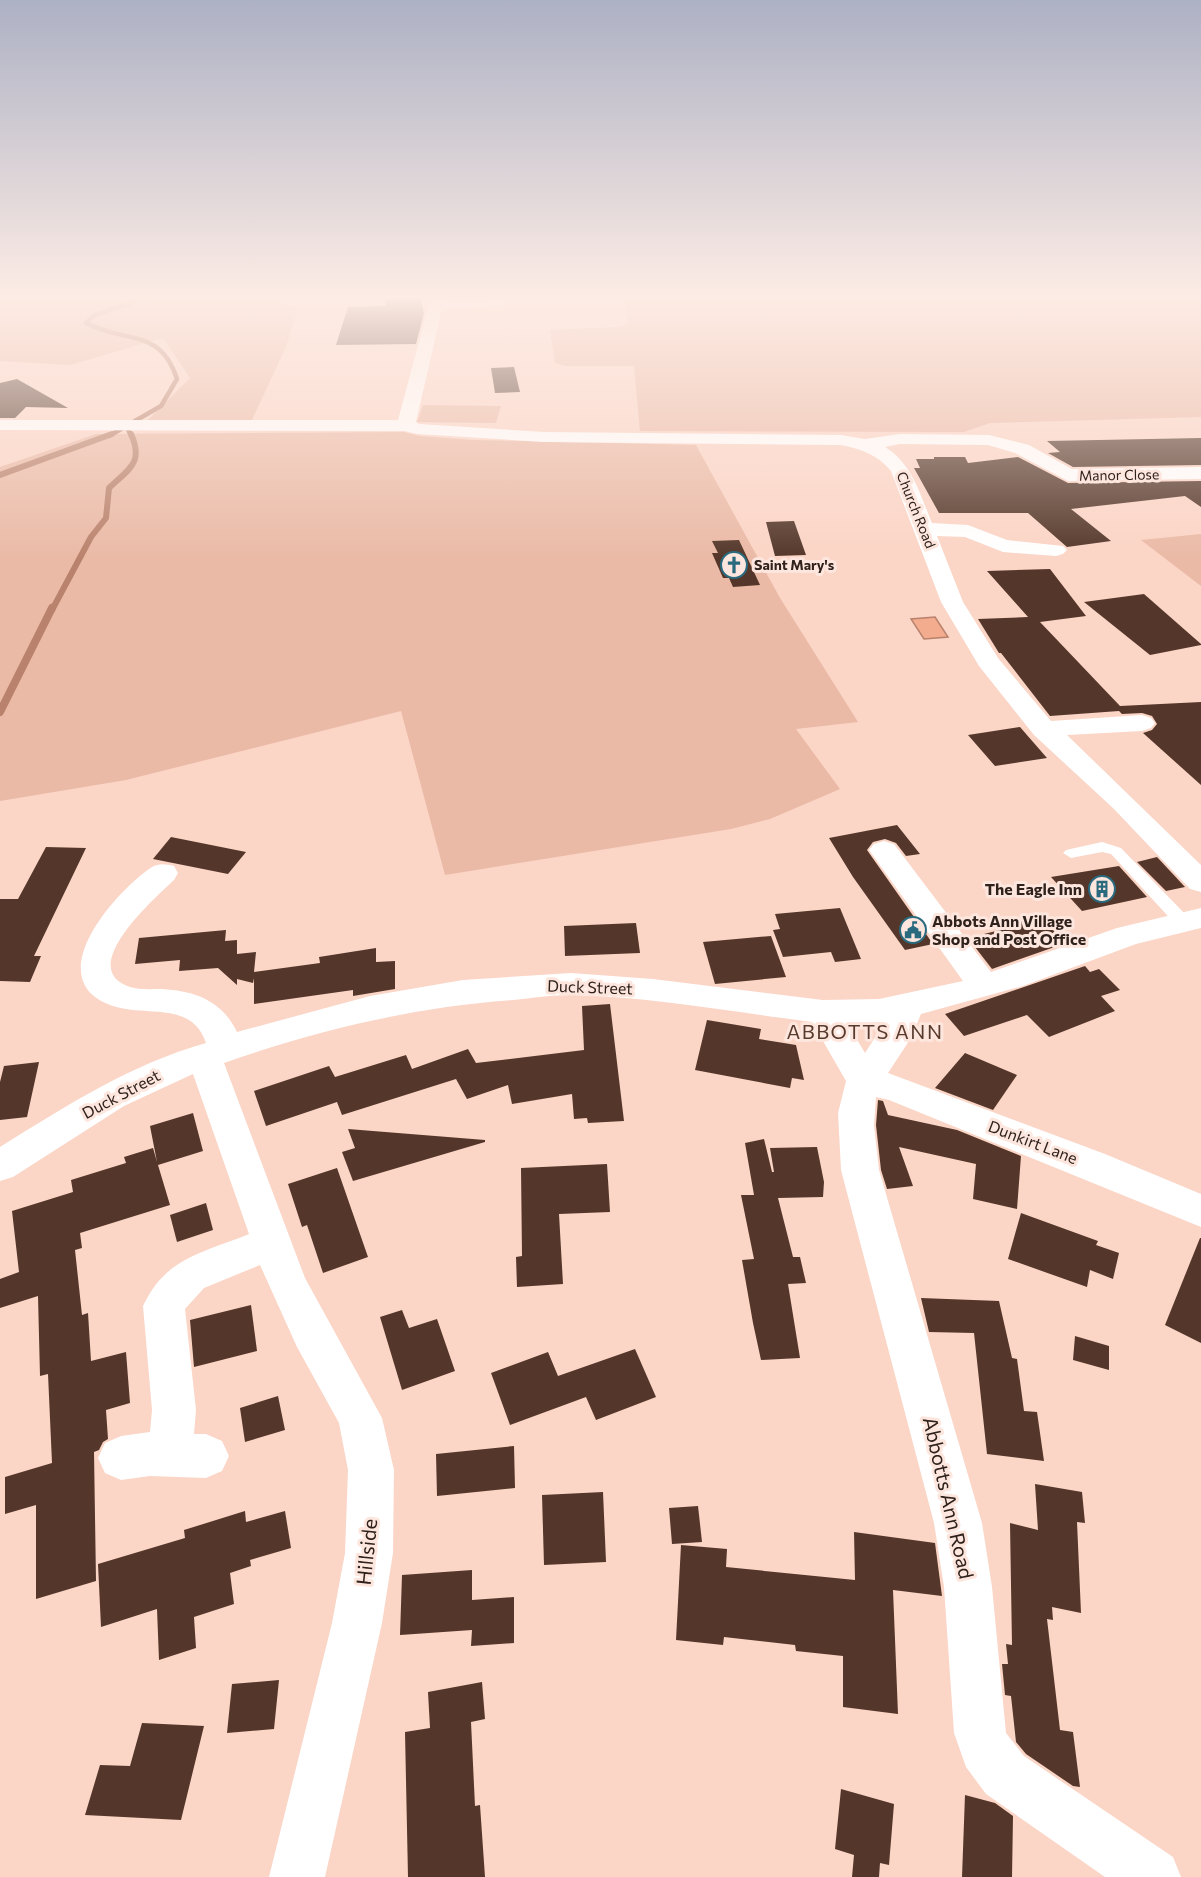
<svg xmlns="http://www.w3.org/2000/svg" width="1201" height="1877" font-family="Commissioner,sans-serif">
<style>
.green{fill:#eabaa6}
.water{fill:#f4ac8f;stroke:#b9826c;stroke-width:1.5}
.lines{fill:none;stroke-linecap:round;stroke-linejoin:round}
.stream-far2{stroke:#b9826c;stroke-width:4.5}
.stream-far1{stroke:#b9826c;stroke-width:6}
.stream{stroke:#b9826c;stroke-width:8}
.building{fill:#54372a}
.lane{fill:#fff;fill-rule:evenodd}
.street{fill:#fff;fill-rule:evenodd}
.labels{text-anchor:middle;stroke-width:6;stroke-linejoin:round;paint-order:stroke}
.far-street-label{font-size:14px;fill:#2f211b;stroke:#fde6dd}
.far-poi-label{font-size:14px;font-weight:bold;fill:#2f211b;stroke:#fde6dd;text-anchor:start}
.poi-label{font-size:16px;font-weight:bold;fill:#2f211b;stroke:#fde6dd;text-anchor:end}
.street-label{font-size:16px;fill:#2f211b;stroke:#fde6dd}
.quarter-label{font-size:20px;letter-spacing:1.5px;fill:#593b2e;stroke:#fde6dd}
.near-street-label{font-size:20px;fill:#2f211b;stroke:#fde6dd}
</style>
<rect width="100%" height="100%" fill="#fbd5c6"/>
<g class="green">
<path d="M0,297H284L286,307H298L286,347L251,422H146L190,378L163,338L70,365L0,361Z"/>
<path d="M623,297H1201V417L990,423L964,432L640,431L634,366H565L555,363L550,330L619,327L628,324Z"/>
<path d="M423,405L501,406L496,423L417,422Z"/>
<path d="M404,432L420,436L473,440L696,445L780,598L858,722L796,729L840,789L770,819L731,829L445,875L401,711L126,780L0,801V467L96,434Z"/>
<path d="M1201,534V586L1141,540Z"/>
</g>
<path class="water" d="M935,617L948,637L924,639L911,619Z"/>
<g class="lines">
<g class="stream-far2">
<path d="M127,427L131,436"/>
<path d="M109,436L161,406L177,379C160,327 126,344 86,323L93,316L148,297"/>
</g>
<g class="stream-far1">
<path d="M0,475L112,434"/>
<path d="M52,610L91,537L106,518L109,488C129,469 144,463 131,434"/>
</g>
<path class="stream" d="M0,712L52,608"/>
</g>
<g class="building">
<path d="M420,298L424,313L416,344L336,345L348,307L386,306L385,300Z"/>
<path d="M514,367L520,392L495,393L491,368Z"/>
<path d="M17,379L68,408L26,407L15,418H0V383Z"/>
<path d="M1201,438V465L1073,467L1048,453L1060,452L1047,441Z"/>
<path d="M934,457H965L968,463L1018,457L1068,483L1201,481V507L1185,496L1071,509L1111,541L1067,547L1028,513H939L914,468H920L916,459H934Z"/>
<path d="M794,521L806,555L775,556L766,522Z"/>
<path d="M739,540L760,585L733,587L729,578H723L712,553H718L712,541Z"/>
<path d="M1050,569L1086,616L1040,622L1120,706L1201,702V785L1143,733L1152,730L1157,724L1152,716L1142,713L1122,714L1119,711L1050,716L1001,653H999L978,619L1028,617L987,571Z"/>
<path d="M1144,594L1201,644V645L1150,655L1084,602Z"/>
<path d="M1020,727L1047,758L995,766L968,735Z"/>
<path d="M897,825L920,854L906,856L896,843L885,839L873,842L867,850L933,944L905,950L853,877L829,838Z"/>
<path d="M171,837L246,852L228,874L153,859Z"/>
<path d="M46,847L86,848L34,956H41L30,982L0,981V899H18Z"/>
<path d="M1157,857L1185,887L1166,891L1137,862Z"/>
<path d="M1119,866L1147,897L1082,911L1051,877Z"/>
<path d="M840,908L861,959L835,962L831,952L783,957L773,930L780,929L775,914Z"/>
<path d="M1043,914L1066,943L992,969L968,938L1004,929L1000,924Z"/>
<path d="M636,923L640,953L565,956L564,926Z"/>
<path d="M226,930L225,941L237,940V954L256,952L254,972L320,963L319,957L376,948V962L395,961V989L353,996V990L254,1004V978L253,983L237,979V985L218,968L179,971L180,960L135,964L139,938Z"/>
<path d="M771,936L786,977L715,984L703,942Z"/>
<path d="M1085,966L1090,972L1099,969L1120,990L1101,996L1115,1011L1049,1037L1027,1015L964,1036L945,1014Z"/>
<path d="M610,1004L624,1121L588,1123L587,1118L574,1119L572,1094L512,1104L508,1085L467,1099L456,1079L342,1115L337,1102L266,1126L254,1091L329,1066L335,1077L406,1055L412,1069L468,1049L476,1063L584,1050L582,1006Z"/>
<path d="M707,1020L761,1029L759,1039L796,1045L804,1080L792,1078L790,1088L695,1070Z"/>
<path d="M965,1053L1017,1075L993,1110L935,1088Z"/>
<path d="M39,1062L27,1117L0,1120V1082L4,1066Z"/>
<path d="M878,1100L883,1101L888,1115L957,1130L1021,1156L1017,1209L973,1199L976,1164L899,1147L913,1186L887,1189L881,1170L876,1125Z"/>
<path d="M193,1113L203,1151L158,1165L170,1205L80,1233L82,1248L75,1250L82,1315L88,1313L91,1361L126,1352L130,1403L106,1410L108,1439L103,1442L99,1450L94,1452L96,1581L36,1599V1505L5,1514V1477L52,1463L48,1374L40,1376L38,1296L0,1308V1279L19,1272L12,1211L73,1192L71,1180L126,1163L124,1157L153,1148L157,1162L150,1126Z"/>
<path d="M348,1129L485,1140V1142L353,1181L342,1152L355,1148Z"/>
<path d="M764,1139L772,1172H774L770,1148L817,1147L824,1182L823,1197L778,1198L793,1257H800L806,1283L788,1284L800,1358L761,1360L753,1323L742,1260L754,1259L741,1195H754L745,1143Z"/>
<path d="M607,1164L610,1212L559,1214L563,1284L517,1287L516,1257L522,1256L521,1168Z"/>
<path d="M337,1168L368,1257L323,1273L307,1225L302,1227L288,1184Z"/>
<path d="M206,1203L213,1230L177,1242L170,1215Z"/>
<path d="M1021,1213L1098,1241L1096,1245L1119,1253L1113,1279L1090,1270L1087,1287L1008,1259Z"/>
<path d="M1200,1238H1201V1343L1165,1325Z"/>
<path d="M921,1298L999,1301L1012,1358L1017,1359L1024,1411L1037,1412L1044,1461L987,1454L974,1333L929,1332Z"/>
<path d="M251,1305L257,1351L194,1367L190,1320Z"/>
<path d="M402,1310L409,1328L437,1319L455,1371L402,1390L380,1317Z"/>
<path d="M1075,1336L1109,1346V1370L1073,1360Z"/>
<path d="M635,1349L656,1397L596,1420L586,1397L510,1425L491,1373L548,1352L558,1376Z"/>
<path d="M278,1396L285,1430L245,1442L240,1408Z"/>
<path d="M514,1446L515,1488L437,1496L436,1454Z"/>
<path d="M1035,1484L1082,1492L1085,1523L1077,1522L1081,1613L1052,1607L1053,1620L1047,1619L1060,1730L1073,1732L1080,1787L1073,1786L1026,1754L1016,1742L1011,1696L1005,1695L1002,1664H1008L1006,1644L1012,1645L1010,1523L1038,1530Z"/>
<path d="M603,1492L606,1562L544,1565L542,1495Z"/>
<path d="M698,1506L702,1542L672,1544L669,1508Z"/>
<path d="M245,1511L246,1522L285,1511L291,1548L250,1560L251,1566L230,1573L234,1604L194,1617L196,1648L159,1660L157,1609L101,1627L98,1564L185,1538L184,1530Z"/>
<path d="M854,1532L935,1543L942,1596L893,1590L898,1714L843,1707V1656L796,1651L795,1645L724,1637L723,1645L676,1640L681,1545L727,1549L726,1567L855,1580Z"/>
<path d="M472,1570V1600L514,1597V1643L471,1646L472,1630L400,1635L402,1575Z"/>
<path d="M279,1680L274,1729L227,1733L232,1684Z"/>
<path d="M482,1682L485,1719L471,1722L475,1806L480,1805L485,1877H408L405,1732L430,1728L428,1692Z"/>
<path d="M142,1723L204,1726L181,1820L85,1815L100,1765L130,1766Z"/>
<path d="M841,1789L894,1804L889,1865L880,1863L879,1877H852L854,1855L835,1849Z"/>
<path d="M965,1795L995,1803L1013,1816L1012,1877H962Z"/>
</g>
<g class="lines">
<path class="lane" d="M1102,842L1121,848L1189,918L1191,922L1189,926H1177L1111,854L1102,852L1071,858L1063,853L1066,850Z"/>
<g class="street">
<path d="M431,297H445L444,300L533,297L531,300L502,306L442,309L416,422L419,424L544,432L841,435L865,439L900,434L989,435L1029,445L1072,469L1201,467V479L1068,481L1015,453L988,445L900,444L885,447C913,464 920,495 932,523L968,525L1007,540L1063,546L1067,550L1063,554L1056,556L1003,552L965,537L937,536L963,602L998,658L1051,721L1142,715L1151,718L1155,723L1151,728L1142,731L1067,735L1201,865V892L1190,889L1114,809L1034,735L979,666L941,602L891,471C878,455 861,449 841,445L544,442L417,434L404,431L0,430V420H398Z"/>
<path d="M884,841L894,844L991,972L1117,928L1201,908V928L1136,944L1023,986L921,1014L911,1038L888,1073L1105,1154L1201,1194V1227L889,1100L876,1097L874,1125L879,1170L982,1523L992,1587L1006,1733L1024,1756L1173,1857L1181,1877H1105L986,1794L966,1767L954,1733L944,1587L934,1523L841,1170L838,1113L846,1081L812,1022C733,1012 652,997 572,995C552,995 532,998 513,1000C414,1007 318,1030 224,1063L305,1278L382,1418L394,1470L393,1553L382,1623L325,1877H269L332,1623L345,1553L348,1470L339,1423L297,1347L260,1265L204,1288L185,1309L196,1410L194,1434H206L222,1441L229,1456L222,1471L206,1478L150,1476L121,1480L105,1473L98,1458L105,1443L121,1436L150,1432L152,1410L143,1306C166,1257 203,1253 249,1234L193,1074L124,1106L13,1177L0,1181V1147C66,1106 131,1064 206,1043C189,993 132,1025 95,997C51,963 121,887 152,867C159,863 166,864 174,866L178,873L174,880C156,897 74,969 130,987C139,990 152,989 162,989C196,991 222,1001 237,1032L370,996L463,980L571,973L653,979L823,1000L879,999L963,981L869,850L874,844ZM885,1022L865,1053L847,1023Z"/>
</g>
</g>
<linearGradient id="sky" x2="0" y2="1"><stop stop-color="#adb1c4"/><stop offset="0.53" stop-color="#fdece5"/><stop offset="1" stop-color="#fdece5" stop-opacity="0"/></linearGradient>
<rect width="1201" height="559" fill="url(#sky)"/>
<defs>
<symbol id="church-ring" viewBox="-11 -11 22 22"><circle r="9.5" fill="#fde6dd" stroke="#2a6a7f" stroke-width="1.5"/><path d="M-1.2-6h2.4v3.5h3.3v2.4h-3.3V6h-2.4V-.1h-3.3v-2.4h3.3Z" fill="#2a6a7f"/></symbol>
<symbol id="building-ring" viewBox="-11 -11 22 22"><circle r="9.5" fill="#fde6dd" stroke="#2a6a7f" stroke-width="1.5"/><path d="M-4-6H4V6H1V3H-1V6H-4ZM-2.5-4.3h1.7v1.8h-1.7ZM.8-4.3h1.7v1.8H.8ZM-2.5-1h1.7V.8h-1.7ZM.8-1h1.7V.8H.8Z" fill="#2a6a7f"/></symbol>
<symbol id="civic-ring" viewBox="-11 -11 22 22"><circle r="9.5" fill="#fde6dd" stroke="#2a6a7f" stroke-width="1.5"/><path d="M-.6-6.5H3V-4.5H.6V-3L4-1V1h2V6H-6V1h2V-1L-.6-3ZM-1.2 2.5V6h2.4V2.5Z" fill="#2a6a7f"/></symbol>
</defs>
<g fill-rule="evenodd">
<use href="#church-ring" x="719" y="550" width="30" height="30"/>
<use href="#building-ring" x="1087" y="874" width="30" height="30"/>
<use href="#civic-ring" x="898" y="915" width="30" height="30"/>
</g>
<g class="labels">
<g class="far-street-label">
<text transform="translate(1119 475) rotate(-1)" y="5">Manor Close</text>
<text transform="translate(916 510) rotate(68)" y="5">Church Road</text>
</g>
<g class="far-poi-label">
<text x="754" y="570">Saint Mary's</text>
</g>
<g class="poi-label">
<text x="1082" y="895">The Eagle Inn</text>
<text x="932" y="927" text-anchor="start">Abbots Ann Village<tspan x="932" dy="18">Shop and Post Office</tspan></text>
</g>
<g class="street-label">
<text transform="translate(590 987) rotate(2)" y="6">Duck Street</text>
<text transform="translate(121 1094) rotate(-28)" y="6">Duck Street</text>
<text transform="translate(1033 1142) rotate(21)" y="6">Dunkirt Lane</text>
</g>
<g class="quarter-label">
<text x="865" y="1039">ABBOTTS ANN</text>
</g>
<g class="near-street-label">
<text transform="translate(948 1498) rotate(77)" y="7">Abbotts Ann Road</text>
<text transform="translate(367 1552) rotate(-84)" y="7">Hillside</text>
</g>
</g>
</svg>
